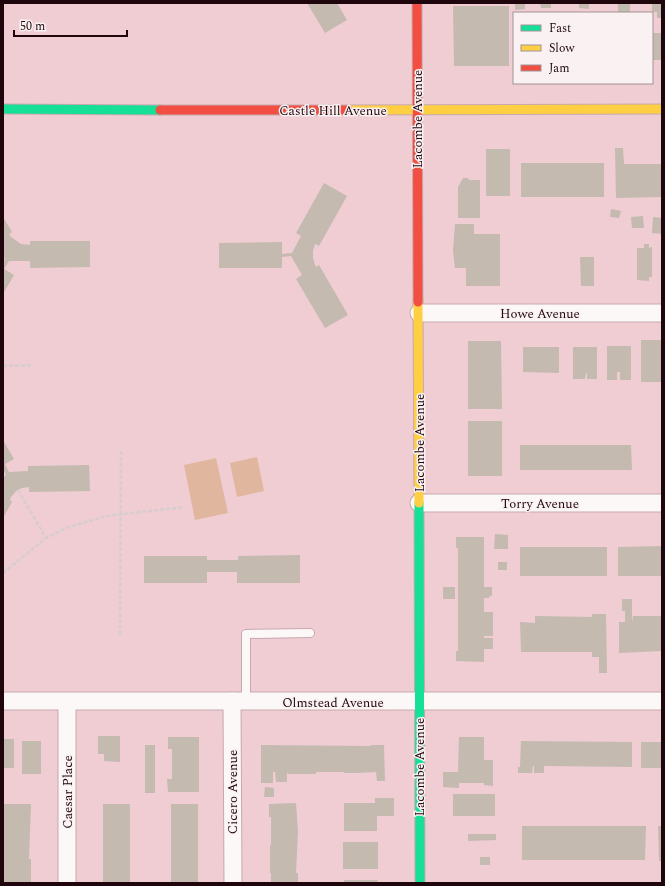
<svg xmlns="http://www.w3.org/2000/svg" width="665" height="886" font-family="Spectral,serif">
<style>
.green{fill:#e1b69e}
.building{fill:#c4bab0}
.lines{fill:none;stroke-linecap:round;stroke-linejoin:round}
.lane-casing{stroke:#c6a9af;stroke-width:10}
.street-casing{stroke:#c6a9af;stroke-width:19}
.fast-casing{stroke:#c6a9af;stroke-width:11}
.slow-casing{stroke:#c6a9af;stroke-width:11}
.jam-casing{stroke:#c6a9af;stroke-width:11}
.path{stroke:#d7cccf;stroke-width:2.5;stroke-dasharray:4 2;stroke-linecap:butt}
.lane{stroke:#fdf8f8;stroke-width:8}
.street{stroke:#fdf8f8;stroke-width:17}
.fast{stroke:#16e098;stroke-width:9}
.slow{stroke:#ffcf43;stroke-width:9}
.jam{stroke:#f24e42;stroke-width:9}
.labels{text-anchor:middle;stroke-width:3;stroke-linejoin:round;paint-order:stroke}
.street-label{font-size:13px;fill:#1f060c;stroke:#f9f1f2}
</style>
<rect width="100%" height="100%" fill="#efcdd3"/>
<g class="green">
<path d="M257,457L264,491L237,497L230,463Z"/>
<path d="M216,458L228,513L195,520L184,465Z"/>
</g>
<g class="building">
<path d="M307,3H337L347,20L325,33Z"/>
<path d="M515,3H525V9L515,10Z"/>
<path d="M540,3H551V8H541Z"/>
<path d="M579,3H589V9L579,8Z"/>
<rect x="618" y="3" width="12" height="10"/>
<path d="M652,3H662V18H657V12H652Z"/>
<path d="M453,6H509V66H454Z"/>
<path d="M652,33H661L662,60H652Z"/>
<path d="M615,148H623L624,164H662V197L616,198Z"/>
<rect x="486" y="149" width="24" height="47"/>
<rect x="521" y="163" width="83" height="34"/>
<path d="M463,178H468L469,180H480V218H458V187Z"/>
<path d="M324,183L347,196L319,246L315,244L313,251V258L315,265L316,267L319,265L348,315L325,328L296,279L302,275L291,256L282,257V268H219V243L282,242V254L292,253L301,236L296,233Z"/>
<path d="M611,209L621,211L619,218L610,217Z"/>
<path d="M643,216L644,228H632L631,217Z"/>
<path d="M3,217L12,232L9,234L11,237L21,244L30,245V241H90V267L30,268V261H9L4,269L14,275L3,294V263L5,259L3,255Z"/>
<path d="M653,217L662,218V234L652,233Z"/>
<path d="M455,224H474V234H500V286H466V268H455L453,251Z"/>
<path d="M644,244H649V248L652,247V277H649V281L637,280V248H644Z"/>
<path d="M580,257H594V286H581Z"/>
<rect x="641" y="340" width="21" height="42"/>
<path d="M468,341H501L502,409H468Z"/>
<path d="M607,346H631V380H620V372H617V380H607Z"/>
<path d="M523,347H559V373L523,372Z"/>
<path d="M573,347H597V379H587V373H586L585,379H573Z"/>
<rect x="468" y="421" width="34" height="55"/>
<path d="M3,440L14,459L5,464L9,472L28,471V466L89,465L90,491L29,492V487L22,488L16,491L11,497L10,500L12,502L3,518V479L6,474L3,470Z"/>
<path d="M520,445H631L632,470H520Z"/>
<path d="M495,534L508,535V549H494Z"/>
<path d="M456,537H484V587H492V596H490L489,598H484V612H493V636H484V638H493V649H484V662L456,661V651H458V548H456Z"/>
<path d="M662,546V576H618V547Z"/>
<rect x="520" y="547" width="87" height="29"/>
<path d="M300,555V583H237V572H207V583H144V556H207V560H238V556Z"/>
<rect x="498" y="562" width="9" height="8"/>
<rect x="443" y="587" width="12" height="12"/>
<path d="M622,599H632V622L633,616H662V651L619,653V622H625V611H622Z"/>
<path d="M592,614H606L607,673H599V657H592V652H521L520,622L535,623V616L592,617Z"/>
<path d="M98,736H120V762L104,761V754H98Z"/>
<path d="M168,737H199V792H168L167,779H172V749H168Z"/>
<path d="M459,737H484V760H493V786L484,785V783H459V788L443,787V772H458Z"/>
<rect x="3" y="739" width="11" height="29"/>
<rect x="22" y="741" width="19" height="33"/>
<path d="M521,741L632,742V767L544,766V773H534V766H533L532,773H518V767H520Z"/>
<rect x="641" y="742" width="21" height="26"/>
<rect x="145" y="745" width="10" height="48"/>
<path d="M261,745L371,746V745H384L385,781H377L376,772L357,773H344V772H316V774H288L287,772V782H276L275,772H273V783H261Z"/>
<path d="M265,787L274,788V797H264Z"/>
<rect x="453" y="794" width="42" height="22"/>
<path d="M375,798H394V816H377V831H344V803H375Z"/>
<path d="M296,803L298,831L296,873H298V883H271V873H270V845H271V817H269V804Z"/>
<path d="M4,804H31L29,859H31V883H4V859H3Z"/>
<rect x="103" y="804" width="27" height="79"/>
<rect x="171" y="804" width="27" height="79"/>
<path d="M522,826H646L645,860H522Z"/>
<path d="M658,826H662V861H659Z"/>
<path d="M468,834H496V840L468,841Z"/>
<rect x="343" y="842" width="35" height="27"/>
<rect x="480" y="857" width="10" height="8"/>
<path d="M344,880H378L377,883H344Z"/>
</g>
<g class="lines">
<defs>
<path id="lane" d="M246,701V634L310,633"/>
<g id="street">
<path d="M419,313H662"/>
<path d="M419,503H662"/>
<path d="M3,701H662"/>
<path d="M232,701L233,883"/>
<path d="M67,702V883"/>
</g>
<g id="fast">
<path d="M3,109L160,110"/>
<path d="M419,503L420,883"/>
</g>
<g id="slow">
<path d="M348,110L662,109"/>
<path d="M418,302L419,503"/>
</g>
<g id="jam">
<path d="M417,3L418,302"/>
<path d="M160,110H348"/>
</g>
</defs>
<use href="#lane" class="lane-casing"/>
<use href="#street" class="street-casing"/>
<use href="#fast" class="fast-casing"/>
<use href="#slow" class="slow-casing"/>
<use href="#jam" class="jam-casing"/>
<g class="path">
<path d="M3,366L32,365"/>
<path d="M18,490L46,538"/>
<path d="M3,573L46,538L66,528L106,516L184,507"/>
<path d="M120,635L121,450"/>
</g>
<use href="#lane" class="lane"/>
<use href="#street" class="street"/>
<use href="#fast" class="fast"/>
<use href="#slow" class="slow"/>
<use href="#jam" class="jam"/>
</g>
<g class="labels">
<g class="street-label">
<text x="333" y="115">Castle Hill Avenue</text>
<text transform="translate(417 119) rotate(-90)" y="5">Lacombe Avenue</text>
<text x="540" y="318">Howe Avenue</text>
<text transform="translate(419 443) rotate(-90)" y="5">Lacombe Avenue</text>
<text x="540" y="508">Torry Avenue</text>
<text x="333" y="707">Olmstead Avenue</text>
<text transform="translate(419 767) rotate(-90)" y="5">Lacombe Avenue</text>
<text transform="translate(67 792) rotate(-90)" y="5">Caesar Place</text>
<text transform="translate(232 792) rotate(-90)" y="5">Cicero Avenue</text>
</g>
</g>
<rect width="665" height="886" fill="none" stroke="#1f060c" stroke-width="8"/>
<rect x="513" y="12" width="140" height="72" fill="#f9f1f2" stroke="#a29396"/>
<rect x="521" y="25" width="20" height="6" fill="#16e098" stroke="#a29396"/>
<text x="549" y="32" font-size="12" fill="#1f060c">Fast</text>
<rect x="521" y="45" width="20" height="6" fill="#ffcf43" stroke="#a29396"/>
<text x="549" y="52" font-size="12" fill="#1f060c">Slow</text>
<rect x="521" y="65" width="20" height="6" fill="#f24e42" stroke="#a29396"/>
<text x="549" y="72" font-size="12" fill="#1f060c">Jam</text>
<path d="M14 30v6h113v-6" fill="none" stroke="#1f060c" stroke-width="2"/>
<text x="20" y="30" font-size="12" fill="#1f060c" stroke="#f9f1f2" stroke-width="3" paint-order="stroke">50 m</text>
</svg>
